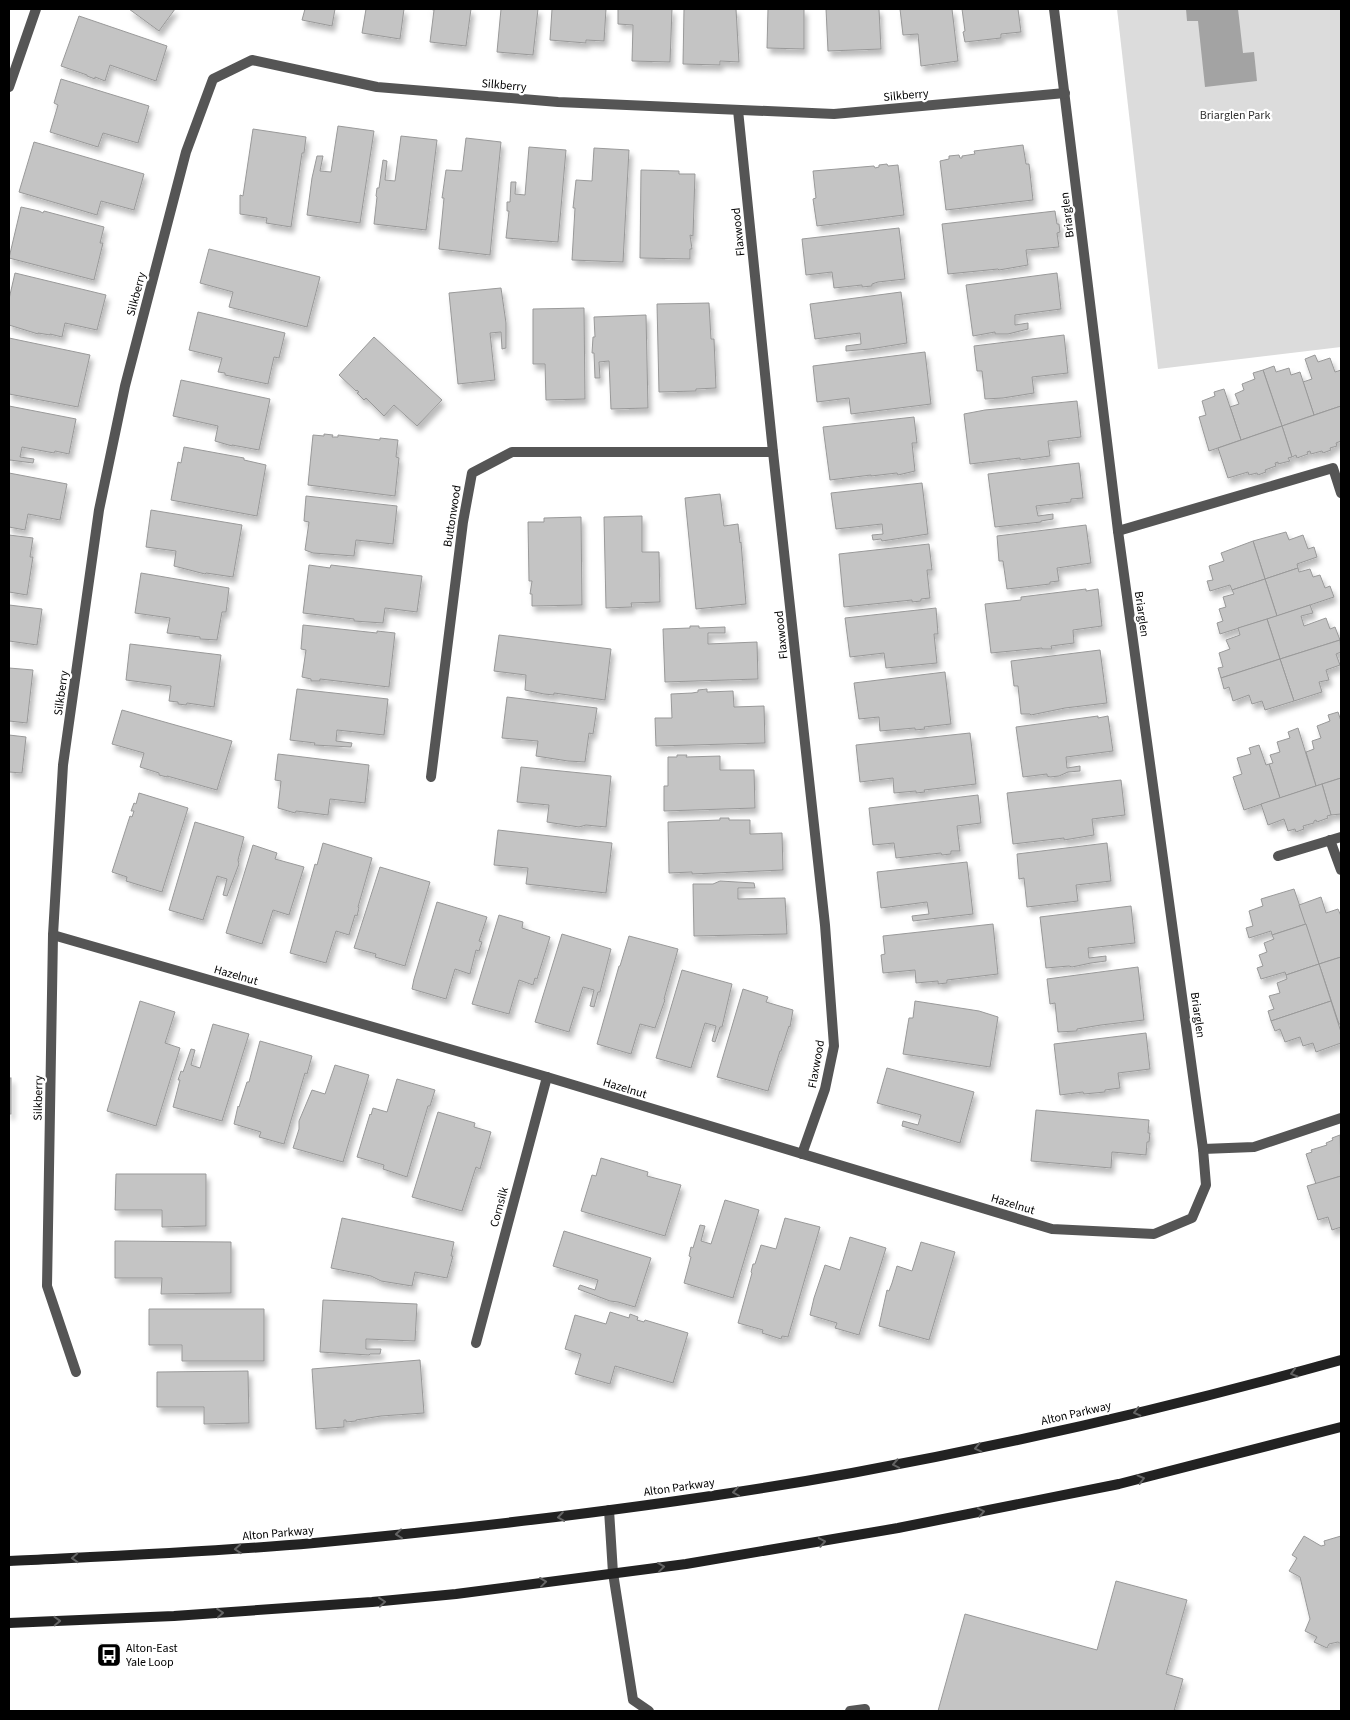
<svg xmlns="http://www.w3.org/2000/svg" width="1350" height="1720" font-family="'Source Sans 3',sans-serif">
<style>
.green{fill:#dcdcdc}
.water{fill:#a3a3a3}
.building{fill:#c4c4c4;stroke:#999;filter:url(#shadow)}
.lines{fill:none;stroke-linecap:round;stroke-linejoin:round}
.lane{stroke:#555;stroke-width:10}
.street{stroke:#555;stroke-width:10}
.secondary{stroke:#222;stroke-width:10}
.oneway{stroke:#646464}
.labels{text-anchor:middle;stroke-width:4.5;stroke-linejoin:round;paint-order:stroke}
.street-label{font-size:12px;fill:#000;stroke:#fff}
.park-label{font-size:12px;fill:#333;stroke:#fff}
.poi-label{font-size:12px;fill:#000;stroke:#fff;text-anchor:start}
</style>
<defs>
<filter id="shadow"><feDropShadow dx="3" dy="5.5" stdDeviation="2.5" flood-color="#0004"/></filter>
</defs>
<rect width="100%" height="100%" fill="#fff"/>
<path class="green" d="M1117,9H1341V347L1158,369Z"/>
<path class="water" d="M1186,9H1238L1243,53L1254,52L1257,81L1205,87L1198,21H1187Z"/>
<g class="building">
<path d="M129,9H175L159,31Z"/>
<path d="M305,9H335L332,26L302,20Z"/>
<path d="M366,9H404L400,39L362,33Z"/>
<path d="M429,9H471L466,46L430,42L434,10Z"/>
<path d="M501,9H538L533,55L497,52Z"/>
<path d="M552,9H606L604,41L586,40V43L550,40Z"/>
<path d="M618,9H672L670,62L632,61L633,25L618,24Z"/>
<path d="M684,9H736L739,62L720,61V65L683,64Z"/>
<path d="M768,9H804V49L767,48Z"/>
<path d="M826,9H879L881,49L828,51Z"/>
<path d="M900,9H952L958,61L921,66L918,34L903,35Z"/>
<path d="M962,9H1018L1021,32L1001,34V38L965,42L963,32L965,31Z"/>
<path d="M79,16L167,46L156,81L110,65L105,81L95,77V79L87,76V75L61,66Z"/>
<path d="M61,79L149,106L138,143L103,133L98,147L50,132L58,105L54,103Z"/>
<path d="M338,126L374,131L360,223L307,215L312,178L317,156H323L320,171L331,172Z"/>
<path d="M253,129L306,137L304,153H302L291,227L266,223L267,218L240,214V195L243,196Z"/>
<path d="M401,136L437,140L426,230L374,224L377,197L376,196L377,188H379L383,160L387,161L385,180L395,181Z"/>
<path d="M466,138L501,142L490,255L439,249L444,198H442L446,170L462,171Z"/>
<path d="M34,142L144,174L134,210L101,201L97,215L19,192Z"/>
<path d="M1023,145L1026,164H1029L1033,200L946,210L940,161L949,159V156L959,155L960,158H962V156L975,154L974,151Z"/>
<path d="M529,147L566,150L558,242L506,238L509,211H507V202H510L511,182H516L515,194L525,195Z"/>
<path d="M594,148L629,150L623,262L572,260L575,208H573L576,180L592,181Z"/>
<path d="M887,164L888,166L898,165L904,215L817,226L813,199L816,198L813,171L874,166L875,168L879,167V165Z"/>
<path d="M641,170L679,171V174H695L693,236L690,235L692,249H690V259L640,258Z"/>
<path d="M21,207L39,211L43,213L44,211L104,227L100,243H103L94,280L9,258Z"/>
<path d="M1055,211L1057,224H1059L1060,232L1057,233L1059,247L1026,250L1028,265L999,270L998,269L948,274L942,224Z"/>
<path d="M899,228L905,279L878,282L872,284V286L862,287V285L834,288L832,272L806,275L802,239Z"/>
<path d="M209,249L320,277L307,327L229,307L233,292L200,283Z"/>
<path d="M15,273L106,295L97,330L65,323L62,337L50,334V335L38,333V334L9,325V299Z"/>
<path d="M1057,273L1061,309L1015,315V325L1028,323V329L1008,334H995V332L973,336L966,285Z"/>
<path d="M501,288L506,323V348L502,349L501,332L490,333L495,380L458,384L449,293Z"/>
<path d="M901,292L907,343L870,349L846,351V346L861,344L860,333L815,339L810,304Z"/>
<path d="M709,303L711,339H714L716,388L696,389V391L659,392L657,304Z"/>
<path d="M584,308L585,399L546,400L545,364H533V309Z"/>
<path d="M198,312L285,333L279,358L274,357L268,384L225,375V373L218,372L222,358L189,350Z"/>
<path d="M646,315L648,408L611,409L609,361L599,362L600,378H595L594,353H592L593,337H595L594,317Z"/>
<path d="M1064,335L1068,373L1032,377L1034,393L1003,398L985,399L982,371H977L974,346Z"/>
<path d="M374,337L442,400L417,426L394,405L384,416L366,398L364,400L357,393L359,392L357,390L356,391L339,375Z"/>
<path d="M9,338L90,355L78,407L9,394Z"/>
<path d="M925,352L931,404L851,414L849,398L817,402L813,366Z"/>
<path d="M1315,355L1318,362L1330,358L1335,372L1341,370V406L1314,415L1303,382L1312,379L1305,359Z"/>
<path d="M1274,366L1276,372L1289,368L1291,375L1300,372L1314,415L1282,426L1263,370Z"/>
<path d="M1263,370L1282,426L1241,440L1230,407L1239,404L1235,394L1244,390L1242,384L1255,379L1253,373Z"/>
<path d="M181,380L270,399L259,450L232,445V446L215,441L218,426L173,416Z"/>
<path d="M1224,389L1241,440L1209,451L1199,417L1206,415L1202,401L1215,396L1214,392Z"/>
<path d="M1077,401L1081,437L1048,441L1050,456L1020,460V458L970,464L964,414L985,410Z"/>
<path d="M9,406L76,419L69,454L55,451L54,453L22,447L20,457L34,459L33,463L10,460L9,462Z"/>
<path d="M1341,406V441L1336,443L1337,446L1330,448L1331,450L1323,453L1322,451L1311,454L1310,451L1307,452L1308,454L1297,458L1296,455L1292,457L1282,426Z"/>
<path d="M914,417L917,443H912L915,471L898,475L897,473L871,476V475L830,480L823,427Z"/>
<path d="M1282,426L1292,457L1288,458L1290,461L1278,464V462L1275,463L1276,466L1265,470L1266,472L1258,475L1257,473L1249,475L1248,472L1228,478L1218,448Z"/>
<path d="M324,434L333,435L332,437H338V435L380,440V438L398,440L396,457L399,458L395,496L308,485L313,435L324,436Z"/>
<path d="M184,447L244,458V460L266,465L257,516L171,500L178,462L181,463Z"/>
<path d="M1079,463L1083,498L1071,499V502L1036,506L1038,516L1053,514V519L1041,521V522L995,527L988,474Z"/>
<path d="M9,473L67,484L60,520L28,514L25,530L9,527Z"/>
<path d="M922,483L928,534L882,541L881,539L873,540L872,535L883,534L882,524L836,529L831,493Z"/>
<path d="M720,494L724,526L738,524L740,543L741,542L746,604L696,609L685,498Z"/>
<path d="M306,496L397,506L393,544L356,540L354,556L313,553L305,550L309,522L304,521Z"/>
<path d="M151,510L242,525L233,577L206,573L205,574L174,566L176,551L146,547Z"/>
<path d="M642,516V552H659L660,602L631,603L632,607L606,608L604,517Z"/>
<path d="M581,517L582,605L532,606V594H530L532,581H529L528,522H544V518Z"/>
<path d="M1086,525L1091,563L1057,568L1059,581L1050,582V584L1007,589L1003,561H999L997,536Z"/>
<path d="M1286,532L1289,540L1303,535L1308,549L1314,547L1317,557L1297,564L1298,568L1265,579L1253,541Z"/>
<path d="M9,535L33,538L30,557H33L27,595L9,592Z"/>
<path d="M1253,541L1265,579L1232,590L1230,585L1210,591L1207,581L1213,580L1209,566L1224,561L1221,553Z"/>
<path d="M929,544L932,570H927L930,598L921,599V601L912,602V600L844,607L839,554Z"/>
<path d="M309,565L330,568L331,565L422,576L417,612L385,608L383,623L354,621V619L303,613Z"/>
<path d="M1298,568L1299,572L1310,569L1313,577L1320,575L1325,588L1330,586L1334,597L1277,616L1265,579Z"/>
<path d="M141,573L229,588L226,612H222L217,640L200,639V637L167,633L170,618L135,613Z"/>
<path d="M1265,579L1277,616L1220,634L1217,623L1223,621L1219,609L1226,607L1223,597L1234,594L1232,590Z"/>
<path d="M1086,589V591L1098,589L1102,626L1073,630L1074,643L1051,646L1052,649H1042V648L991,653L985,604L1021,600V597Z"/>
<path d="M9,605L42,609L37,645L9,641Z"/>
<path d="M1310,605L1313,613L1301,616L1304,626L1326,618L1330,629L1335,627L1340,640L1280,659L1267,619Z"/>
<path d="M936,608L938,634H934L937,663L886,668L884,653L850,657L845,618Z"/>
<path d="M1267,619L1280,659L1221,678L1218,668L1223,667L1219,653L1230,649L1226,640L1240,635L1238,628Z"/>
<path d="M303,625L377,633V631L395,633L389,687L320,679V681H311V679L302,677L306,650L301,649Z"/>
<path d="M690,626H699V628L725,627V633H708V644L757,642L758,679L665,682L663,629L690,628Z"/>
<path d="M499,635L611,649L605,700L554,693V695L544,694L525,690L526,675L494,671Z"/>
<path d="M1340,640L1341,652L1336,654L1340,665L1326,670L1329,680L1319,682L1322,692L1294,701L1280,659Z"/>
<path d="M130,644L221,655L214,707L187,703L186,705L178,704V702L169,701L171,686L126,680Z"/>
<path d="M1100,650L1107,703L1065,708L1031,715L1030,714H1021L1018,686H1014L1011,661Z"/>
<path d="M1280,659L1294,701L1265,710L1262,701L1252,704L1249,695L1233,701L1229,687L1224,689L1221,678Z"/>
<path d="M9,668L33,670L27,723L9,721Z"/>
<path d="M945,672L951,724L924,727L925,729L915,730V728L880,731L879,717L859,719L854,683Z"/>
<path d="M297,689L388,699L384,735L337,730L336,741L352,743L351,747L314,745L315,743L290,740Z"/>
<path d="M707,689V692L733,691L734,707L764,706L765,743L656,746L655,718H672L671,694L692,693L698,692V690Z"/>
<path d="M507,697L597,708L593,734L589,733L585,762L568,761L536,756L538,741L502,738Z"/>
<path d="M122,710L232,741L217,790L167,776V777L159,775V773L140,767L144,753L112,744Z"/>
<path d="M1338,712L1341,721V778L1316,786L1306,752L1314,749L1312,741L1321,738L1317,726L1330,721L1328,715Z"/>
<path d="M1098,716V718L1108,716L1113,751L1066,757L1067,768L1080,766V771L1068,772L1059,776L1050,777L1047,776V774L1023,777L1016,727Z"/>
<path d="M1298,728L1316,786L1280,798L1269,764L1273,763L1270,755L1280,752L1277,742L1290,738L1288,732Z"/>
<path d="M970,733L976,784L924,790L925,792L916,793V791L894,793L893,778L860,782L856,745Z"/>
<path d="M9,735L26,737L22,773L9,772Z"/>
<path d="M1259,745L1266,765L1269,764L1280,798L1244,810L1233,777L1242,774L1237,758L1251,754L1249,748Z"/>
<path d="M278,754L369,765L365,803L330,799L328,815L296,811L295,813L278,808L281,781L275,780Z"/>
<path d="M677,755H687L686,757L720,756V770H754L755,808L664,811V786H668V757H677Z"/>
<path d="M521,767L611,776L606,827L586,825L579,827L547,822L549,805L517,802Z"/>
<path d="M1341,778V814L1331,815L1322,784Z"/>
<path d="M1121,780L1125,815L1092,819L1094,835L1064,840V838L1013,844L1007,793Z"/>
<path d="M1322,784L1331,815L1327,816L1328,818L1317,822L1316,820L1314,821V823L1303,826L1304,829L1296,832L1295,829L1288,831L1284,819L1268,825L1261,804Z"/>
<path d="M139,793L188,808L162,892L126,881L127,877L112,872L130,816L132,817L134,811H131L134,803L136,804Z"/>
<path d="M978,795L981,823L957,826L960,851H951V854L942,855L941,853L896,858L894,843L873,845L869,808Z"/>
<path d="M720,818H729V820H750V834L782,833L783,870L692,874V872L669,873L668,822L720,820Z"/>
<path d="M195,822L244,837L238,860L239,864L227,896L223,895L227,879L217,876L203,920L169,910Z"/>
<path d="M498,830L612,843L606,893L526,884L528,868L494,865Z"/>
<path d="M323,843L372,858L358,907L359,908L357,916L355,915L349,935L336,931L326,963L290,953L315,864L317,865Z"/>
<path d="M1107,843L1111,881L1076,885L1078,901L1027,907L1024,878L1019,879L1017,854Z"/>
<path d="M253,845L277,853L275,859L304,867L289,915L273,910L262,944L226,933Z"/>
<path d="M967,862L973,914L913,921L912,916L929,914L927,902L881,908L877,872Z"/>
<path d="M380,867L430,882L405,966L375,957L376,954L354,948Z"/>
<path d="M720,881L754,883L755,888H738V899L785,898L787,934L694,936L693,884H713Z"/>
<path d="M1294,889L1306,924L1272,935L1271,931L1249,938L1246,928L1253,926L1249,911L1263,906L1261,899Z"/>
<path d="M1321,897L1326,913L1338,909L1341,916V957L1319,964L1299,905Z"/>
<path d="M437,902L487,917L479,941L482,942L479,951L476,950L470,974L455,969L446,999L412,989L414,979Z"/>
<path d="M1131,906L1135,943L1088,948L1089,958L1106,956V961L1091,963L1072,967L1069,966L1046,968L1040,917Z"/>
<path d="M499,915L523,922L522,928L550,937L537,979L535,978L533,985L519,980L509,1014L472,1004Z"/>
<path d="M993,924L998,974L947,980V983L938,984V981L916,983L915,970L883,973L881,955L885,954L883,936Z"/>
<path d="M1306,924L1319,964L1286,975L1285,972L1261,979L1257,968L1263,966L1259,955L1267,952L1264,943L1274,939L1272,935Z"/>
<path d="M562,934L611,949L600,992H598L594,1007L590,1006L594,990L583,987L569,1032L535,1022Z"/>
<path d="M629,936L678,949L664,999L665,1000L655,1028L640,1024L631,1054L597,1044L619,966H620Z"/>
<path d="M1341,957V1024H1339L1319,964Z"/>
<path d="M1319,964L1331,1001L1271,1021L1268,1011L1274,1009L1269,996L1280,993L1277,983L1287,979L1286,975Z"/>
<path d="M1138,967L1144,1020L1101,1025L1077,1029V1031L1058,1032L1055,1003L1050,1004L1047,979Z"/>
<path d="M682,970L732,984L722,1027H720L715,1042L712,1041L716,1026L705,1023L691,1068L656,1058Z"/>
<path d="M743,989L768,997L766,1002L793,1010L790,1027L789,1026L781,1051H780L768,1091L717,1077Z"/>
<path d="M140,1001L175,1012L165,1043L180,1048L156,1126L107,1111Z"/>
<path d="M915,1001L979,1011L998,1017L990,1067L903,1054L909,1018H913Z"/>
<path d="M1331,1001L1341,1032V1043L1316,1052L1313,1043L1303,1046L1300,1037L1285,1042L1280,1029L1275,1031L1271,1021Z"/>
<path d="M213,1024L249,1034L222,1121L173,1107L180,1080H178L181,1071L183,1072L191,1049L195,1050L191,1065L200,1068Z"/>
<path d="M1146,1033L1150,1069L1118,1073L1120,1088L1105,1090V1092L1084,1094L1083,1092L1060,1095L1054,1044Z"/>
<path d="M260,1041L312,1056L307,1074L305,1073L284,1144L259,1137L261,1132L234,1124L238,1106L239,1107L247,1082H249Z"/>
<path d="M335,1065L369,1075L343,1162L293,1148L299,1129V1121L312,1090L325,1094Z"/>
<path d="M887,1068L974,1092L960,1143L902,1126L903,1121L918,1125L921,1115L877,1103Z"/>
<rect x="9" y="1078" width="2" height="36"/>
<path d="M397,1079L435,1090L430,1106H428L407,1177L383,1169L384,1165L357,1157L370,1114L371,1115L373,1108L387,1112Z"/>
<path d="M1036,1110L1149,1120L1148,1133H1150L1149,1142H1147L1146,1155L1112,1152L1111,1168L1031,1161Z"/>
<path d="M438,1112L475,1123L474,1127L491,1132L480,1169L476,1167L462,1211L412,1197Z"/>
<path d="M1340,1135L1341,1176L1316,1184L1306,1154L1312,1152L1311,1150L1327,1145L1326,1143L1333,1140L1332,1138Z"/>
<path d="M601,1158L648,1172L647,1176L681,1185L665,1236L581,1211L592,1175L596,1176Z"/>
<path d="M116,1174H206V1226L162,1227V1210H115Z"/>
<path d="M1341,1176V1227L1332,1230L1328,1217L1318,1220L1307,1186Z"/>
<path d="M725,1200L759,1210L733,1298L684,1283L691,1257L689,1256L691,1247L693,1248L700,1225L705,1226L701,1241L711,1244Z"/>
<path d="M342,1218L454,1242L451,1256H453L447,1278L415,1272L412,1286L381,1281L371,1276L331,1268Z"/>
<path d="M785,1218L820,1227L788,1337L782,1336L781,1339L762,1333L763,1330L738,1323L752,1273L751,1272L753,1264H755L761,1245L776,1249Z"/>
<path d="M564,1231L651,1258L635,1307L618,1302L610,1301L578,1289L580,1285L595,1290L598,1280L553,1266Z"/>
<path d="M850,1237L886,1248L859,1335L835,1328L837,1323L810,1315L814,1298L825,1265L840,1270Z"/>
<path d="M115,1241L231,1242V1293L161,1294L162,1278H115Z"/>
<path d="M921,1242L955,1252L929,1340L879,1326L887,1290L889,1291L892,1283L897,1266L912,1271Z"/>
<path d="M323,1300L417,1304L415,1341L366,1339V1349H381L380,1354H370L369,1355L320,1352Z"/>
<path d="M149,1309H264V1361H182V1345H149Z"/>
<path d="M610,1312L629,1318L630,1314L638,1317L637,1320L644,1322L645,1320L688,1333L673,1383L615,1366L610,1384L575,1374L581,1354L565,1349L575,1315L606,1324Z"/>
<path d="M420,1360L424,1413L381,1416L356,1420V1421L346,1422V1420H344V1427L316,1429L312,1369Z"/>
<path d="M248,1371L249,1423L204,1424V1407H157V1372Z"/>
<path d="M1304,1536L1321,1546L1325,1545L1324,1541L1341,1536V1644L1338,1642L1329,1644L1327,1648L1314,1642L1317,1637L1305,1631L1310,1619L1300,1577L1289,1571L1297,1558L1292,1555Z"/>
<path d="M1116,1581L1187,1600L1166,1674L1183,1679L1174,1711H938L965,1614L1097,1650Z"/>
</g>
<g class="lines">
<g class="lane">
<path d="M9,87L36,9"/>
<path d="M1118,531L1333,468L1341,493"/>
<path d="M1330,840L1341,870"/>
<path d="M1278,856L1341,837"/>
<path d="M1203,1149L1254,1147L1341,1118"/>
<path d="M609,1510L613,1573L633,1700L649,1711"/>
<path d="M850,1711L865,1709"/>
</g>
<g class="street">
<path d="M738,110L773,452L825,925L834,1046L825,1089L802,1154"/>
<path d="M431,777L463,522L472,473L512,452H773"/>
<path d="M53,935L547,1077L1052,1229L1154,1234L1192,1218L1206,1185L1203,1149L1118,531L1054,9"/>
<path d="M476,1343L547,1077"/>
<path d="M76,1372L47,1286L53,935L63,765L99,510L125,386L186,152L213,79L252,60L377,87L558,102L834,114L1065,93"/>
</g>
<g class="secondary">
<path d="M9,1561C110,1556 212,1552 314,1543C494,1526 674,1505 852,1473C1016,1443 1180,1405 1341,1360"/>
<path d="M9,1623L174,1616L372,1602L456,1594L686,1564L898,1528L1119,1484L1341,1427"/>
</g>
</g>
<defs><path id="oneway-chevron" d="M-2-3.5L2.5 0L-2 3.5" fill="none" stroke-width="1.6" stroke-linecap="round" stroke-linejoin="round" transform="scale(1.25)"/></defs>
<g class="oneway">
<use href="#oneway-chevron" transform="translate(1294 1373) rotate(164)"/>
<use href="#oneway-chevron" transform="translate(1137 1412) rotate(166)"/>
<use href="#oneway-chevron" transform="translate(978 1448) rotate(167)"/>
<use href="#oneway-chevron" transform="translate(896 1464) rotate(169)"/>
<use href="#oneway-chevron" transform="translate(1141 1479) rotate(-14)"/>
<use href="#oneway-chevron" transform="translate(736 1492) rotate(171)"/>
<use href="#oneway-chevron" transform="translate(981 1512) rotate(-11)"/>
<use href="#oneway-chevron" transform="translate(561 1517) rotate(172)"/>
<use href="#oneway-chevron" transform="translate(399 1534) rotate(174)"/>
<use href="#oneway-chevron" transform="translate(822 1542) rotate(-10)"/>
<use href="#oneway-chevron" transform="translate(238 1549) rotate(176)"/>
<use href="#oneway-chevron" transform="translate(75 1558) rotate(177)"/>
<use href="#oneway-chevron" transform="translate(661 1567) rotate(-7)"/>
<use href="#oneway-chevron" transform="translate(543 1582) rotate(-7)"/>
<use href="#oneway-chevron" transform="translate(382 1602) rotate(-5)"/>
<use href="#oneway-chevron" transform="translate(220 1613) rotate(-4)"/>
<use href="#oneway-chevron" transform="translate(57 1621) rotate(-2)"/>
</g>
<defs>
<symbol id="bus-square" viewBox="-11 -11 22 22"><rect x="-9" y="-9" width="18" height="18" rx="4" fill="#000" stroke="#fff"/><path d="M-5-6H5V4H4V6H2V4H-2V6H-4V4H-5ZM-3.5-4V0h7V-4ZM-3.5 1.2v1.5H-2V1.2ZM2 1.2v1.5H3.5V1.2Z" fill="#fff"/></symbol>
</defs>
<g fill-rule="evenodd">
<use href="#bus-square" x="95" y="1641" width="28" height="28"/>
</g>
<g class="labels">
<g class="street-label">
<text transform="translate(504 85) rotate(5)" y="4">Silkberry</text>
<text transform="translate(906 95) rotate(-5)" y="4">Silkberry</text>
<text transform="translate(1067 215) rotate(-97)" y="4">Briarglen</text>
<text transform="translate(738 232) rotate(-96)" y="4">Flaxwood</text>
<text transform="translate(136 294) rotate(-75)" y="4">Silkberry</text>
<text transform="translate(452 516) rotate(-81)" y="4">Buttonwood</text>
<text transform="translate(1142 614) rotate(82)" y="4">Briarglen</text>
<text transform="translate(781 635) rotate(-96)" y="4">Flaxwood</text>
<text transform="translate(61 693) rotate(-82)" y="4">Silkberry</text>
<text transform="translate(236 975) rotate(16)" y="4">Hazelnut</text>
<text transform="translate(1198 1015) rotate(82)" y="4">Briarglen</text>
<text transform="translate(816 1064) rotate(-80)" y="4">Flaxwood</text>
<text transform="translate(625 1088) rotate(17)" y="4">Hazelnut</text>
<text transform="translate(38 1098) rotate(-89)" y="4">Silkberry</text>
<text transform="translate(1013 1204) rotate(17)" y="4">Hazelnut</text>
<text transform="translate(499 1207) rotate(-75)" y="4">Cornsilk</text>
<text transform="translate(1076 1413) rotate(-13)" y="4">Alton Parkway</text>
<text transform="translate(679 1487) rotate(-8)" y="4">Alton Parkway</text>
<text transform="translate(278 1533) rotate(-5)" y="4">Alton Parkway</text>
</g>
<g class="park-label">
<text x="1235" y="119">Briarglen Park</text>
</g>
<g class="poi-label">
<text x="126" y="1652">Alton-East<tspan x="126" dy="14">Yale Loop</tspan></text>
</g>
</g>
<rect width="1350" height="1720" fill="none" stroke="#000000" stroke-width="20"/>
</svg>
